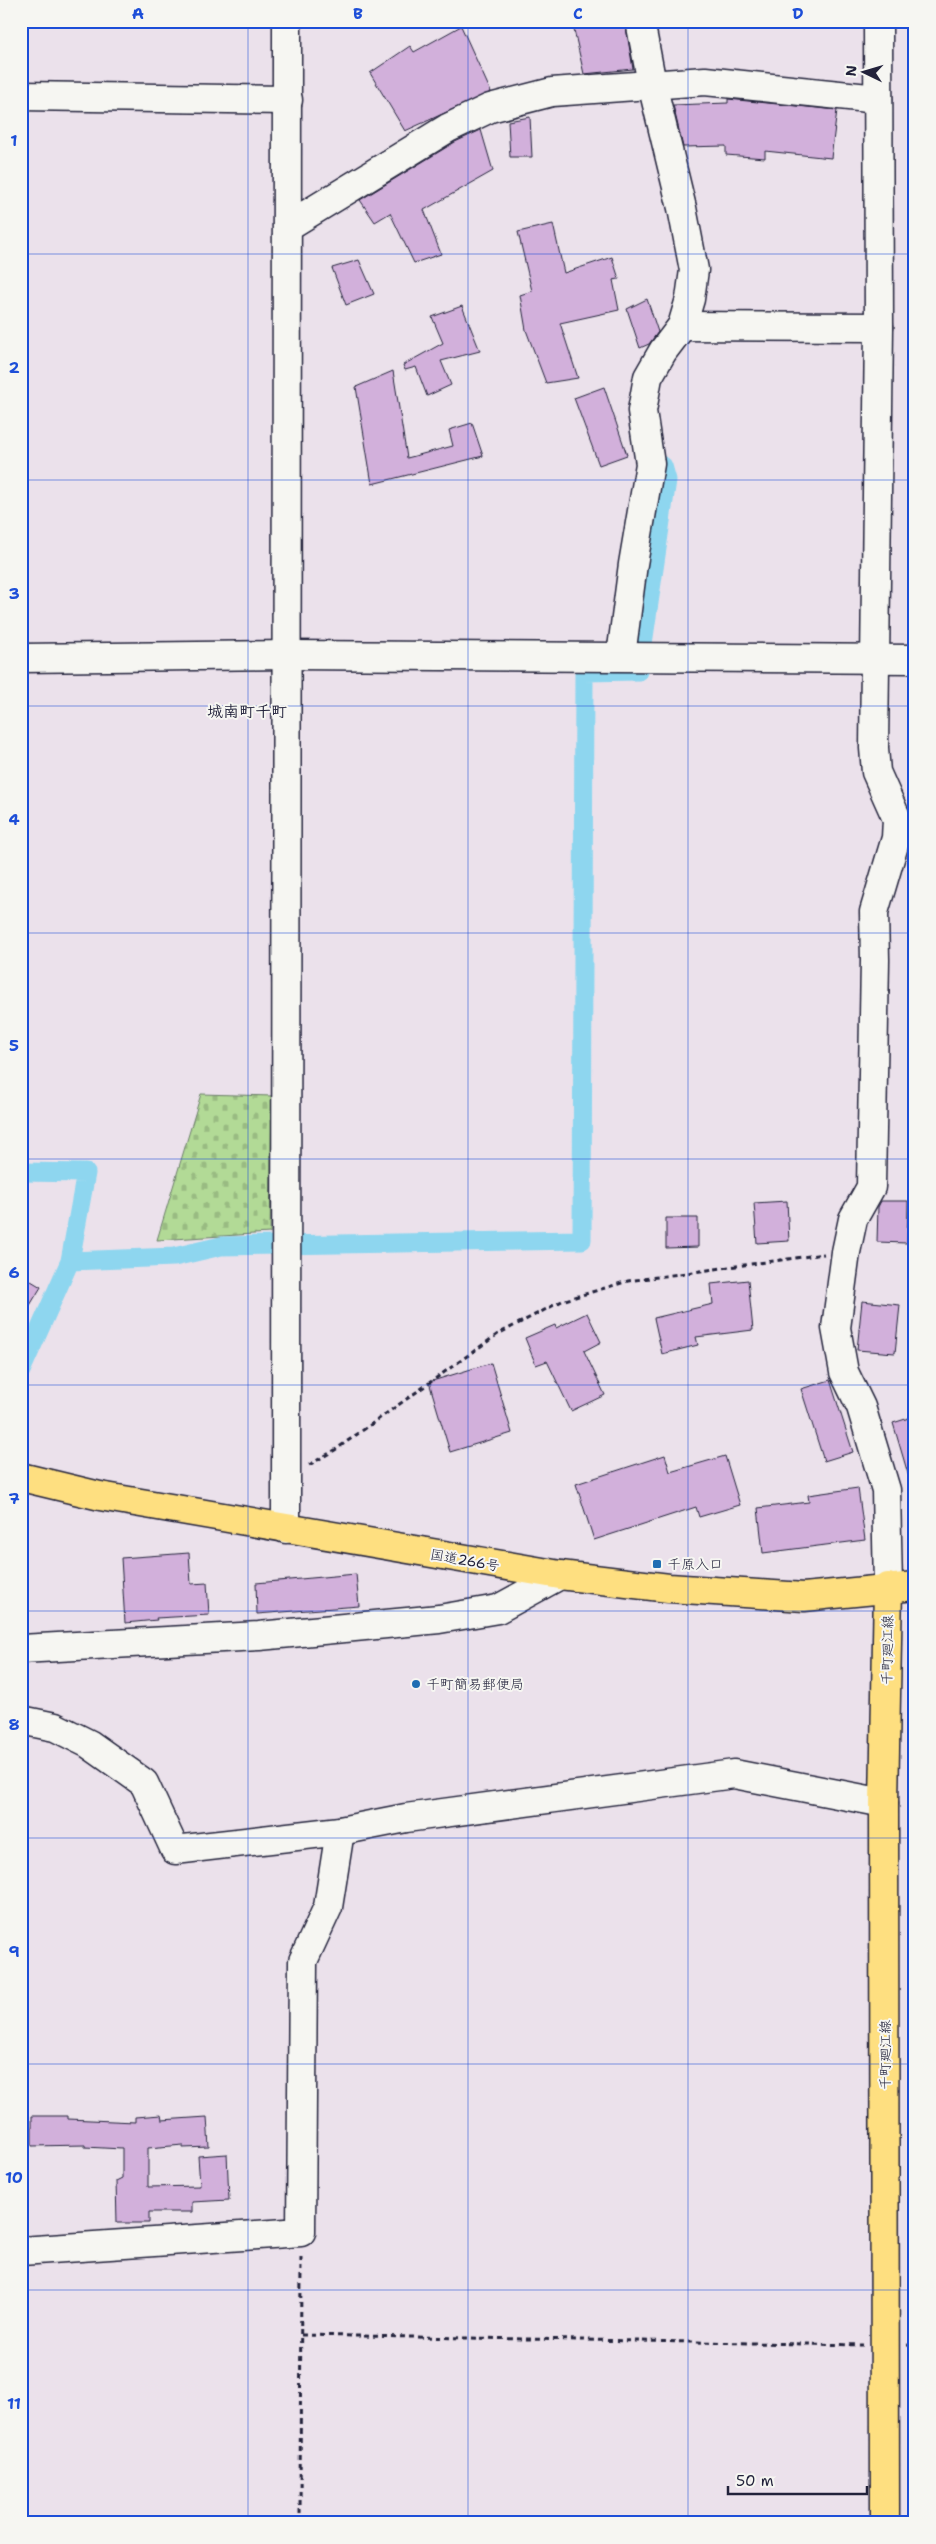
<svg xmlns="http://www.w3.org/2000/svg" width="936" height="2544" font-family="'Shantell Sans','Klee One',sans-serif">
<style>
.cemetery{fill:url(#cemetery-stones);stroke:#6a7e68}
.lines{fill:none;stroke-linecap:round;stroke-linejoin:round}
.canal{stroke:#8ed6ef;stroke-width:19}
.building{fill:#d2b0db;stroke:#22223b}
.minor-casing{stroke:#22223b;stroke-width:31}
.major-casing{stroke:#22223b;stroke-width:31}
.highway-casing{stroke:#22223b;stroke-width:31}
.path{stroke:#22223b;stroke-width:3;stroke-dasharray:5 4;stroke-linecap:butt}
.minor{stroke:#f6f6f2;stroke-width:28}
.major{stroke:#fedf80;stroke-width:28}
.highway{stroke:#fedf80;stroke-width:28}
.grid{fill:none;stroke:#1d4ed8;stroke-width:1;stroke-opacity:0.55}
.poi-dot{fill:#1f6fb2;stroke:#f6f6f2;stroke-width:2}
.labels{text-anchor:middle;stroke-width:4;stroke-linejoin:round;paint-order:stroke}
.street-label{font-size:14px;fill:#22223b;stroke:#f6f6f2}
.poi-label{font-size:14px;fill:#22223b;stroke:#f6f6f2;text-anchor:start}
.quarter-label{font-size:16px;font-weight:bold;fill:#22223b;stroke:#f6f6f2}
.neatline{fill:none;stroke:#1d4ed8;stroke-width:2}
.grid-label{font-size:16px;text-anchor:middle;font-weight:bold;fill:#1d4ed8}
</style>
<defs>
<pattern id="cemetery-stones" width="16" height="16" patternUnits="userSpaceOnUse" patternTransform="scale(1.25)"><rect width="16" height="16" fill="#b2da96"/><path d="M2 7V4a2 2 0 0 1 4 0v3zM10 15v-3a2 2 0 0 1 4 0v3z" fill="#99bb82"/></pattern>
</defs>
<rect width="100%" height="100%" fill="#ebe1eb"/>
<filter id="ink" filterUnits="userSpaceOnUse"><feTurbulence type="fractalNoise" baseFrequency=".02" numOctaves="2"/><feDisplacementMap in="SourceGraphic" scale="10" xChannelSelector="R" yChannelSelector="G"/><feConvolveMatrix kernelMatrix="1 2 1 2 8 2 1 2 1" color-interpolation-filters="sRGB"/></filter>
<g filter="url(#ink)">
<path class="cemetery" d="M201,1094L272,1096L270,1233L157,1240Z"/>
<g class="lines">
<g class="canal">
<path d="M21,1172L86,1173L70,1261L21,1371"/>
<path d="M70,1261L174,1257L221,1246L582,1240L584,672L639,671L667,480L663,466"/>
</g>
</g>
<g class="building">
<path d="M572,21H625L633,69L584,74Z"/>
<path d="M461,26L491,92L405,131L370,73L410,46L414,52Z"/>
<path d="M728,99L837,110L831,158L765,151V158L726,155V146L683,147L673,105L728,103Z"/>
<path d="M530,117L532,157H510L508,121Z"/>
<path d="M481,130L493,171L424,210L441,254L414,263L390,213L375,222L360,200L455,142Z"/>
<path d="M553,224L564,273L612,257L619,279L613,280L619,310L560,323L578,378L546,383L526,330L520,295L532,291L518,232Z"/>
<path d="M359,260L374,294L346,305L332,268Z"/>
<path d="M647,299L658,332L649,344L640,348L627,309Z"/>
<path d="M462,306L480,351L441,361L451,385L427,396L416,367L405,370L403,365L443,343L432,317Z"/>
<path d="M393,371L407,458L453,446L449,430L472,423L483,456L372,484L356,387Z"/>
<path d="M604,387L627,455L599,465L574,398Z"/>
<path d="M787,1201L789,1241L757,1243L754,1203Z"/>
<path d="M881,1201H908L907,1243L877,1242L878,1207Z"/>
<path d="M666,1218H698V1247L666,1248Z"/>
<path d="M21,1275L41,1287L21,1320Z"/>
<path d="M748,1280L753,1330L696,1337L698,1345L662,1354L654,1318L713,1304L711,1284Z"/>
<path d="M862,1301L900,1305L895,1353L857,1350Z"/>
<path d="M587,1313L601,1342L584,1351L605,1395L571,1411L547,1361L536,1365L525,1338L555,1325L556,1328Z"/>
<path d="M491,1363L512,1433L450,1452L429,1382Z"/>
<path d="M830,1380L853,1452L824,1461L801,1389Z"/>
<path d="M915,1416V1483L911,1484L893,1423Z"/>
<path d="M665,1455L670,1472L725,1456L740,1505L699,1517L696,1507L594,1540L576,1484Z"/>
<path d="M858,1488L865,1540L763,1553L758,1508L809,1502L808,1495Z"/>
<path d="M189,1553L191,1584L207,1583L209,1615L156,1618L157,1620L125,1623L121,1558Z"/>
<path d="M356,1574L359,1606L257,1614L256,1583Z"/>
<path d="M161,2115L162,2120L207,2117L209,2147L183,2148V2145L148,2148V2187L200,2186L198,2156L227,2154L229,2200L192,2202V2212H149V2223H117L116,2181L122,2178V2149L85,2147V2145L32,2146V2116H68V2119L135,2122V2117Z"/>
</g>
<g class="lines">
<defs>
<g id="minor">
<path d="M878,21L879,327L874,748L876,772L897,819L896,838L874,912L875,960L871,1187L853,1219L846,1252L836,1328L844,1372L861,1407L886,1490L888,1587"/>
<path d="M21,96L288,100"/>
<path d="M288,226L448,128L490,108L552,92L705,81L878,99"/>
<path d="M682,326L879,327"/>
<path d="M621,656L633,564L650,464L642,411L648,377L663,351L682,326L690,299L694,270L682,208L652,84L640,21"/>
<path d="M21,658L288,655L915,659"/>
<path d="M286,1529L287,21"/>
<path d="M21,1649L259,1636L439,1619L498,1609L560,1575"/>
<path d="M21,1720L55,1727L89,1744L144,1783L175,1850L340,1831L406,1818L734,1774L884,1803"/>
<path d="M21,2251L301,2232L303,1961L328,1907L340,1831"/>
</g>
<path id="major" d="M885,2523L884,1803L888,1587"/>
<path id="highway" d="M21,1477L100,1496L560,1575L669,1588L804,1597L915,1586"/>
</defs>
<use href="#minor" class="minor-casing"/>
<use href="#major" class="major-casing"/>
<use href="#highway" class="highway-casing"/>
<g class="path">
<path d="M309,1465L335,1450L498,1334L562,1301L628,1281L824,1254"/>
<path d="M301,2335L863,2345"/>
<path d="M907,2345H915"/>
<path d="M300,2523L301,2253"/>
</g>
<use href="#minor" class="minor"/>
<use href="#major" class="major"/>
<use href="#highway" class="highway"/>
</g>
</g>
<path class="grid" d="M248,21V2523M468,21V2523M688,21V2523M21,254H915M21,480H915M21,706H915M21,933H915M21,1159H915M21,1385H915M21,1611H915M21,1838H915M21,2064H915M21,2290H915"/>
<g class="poi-dot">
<rect x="652" y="1559" width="10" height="10" rx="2.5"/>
<circle cx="416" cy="1684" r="5"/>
</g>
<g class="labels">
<g class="street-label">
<text transform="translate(465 1560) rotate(10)" y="5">国道266号</text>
<text transform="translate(887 1650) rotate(-89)" y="5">千町廻江線</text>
<text transform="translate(885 2055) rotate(-90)" y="5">千町廻江線</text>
</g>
<g class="poi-label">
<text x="667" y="1569">千原入口</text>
<text x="426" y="1689">千町簡易郵便局</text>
</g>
<g class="quarter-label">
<text x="247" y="717">城南町千町</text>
</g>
</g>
<rect width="936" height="2544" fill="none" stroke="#f6f6f2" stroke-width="55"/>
<g transform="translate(864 72) rotate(275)" stroke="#f6f6f2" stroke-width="4" paint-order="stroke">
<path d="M0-4L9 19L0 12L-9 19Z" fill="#22223b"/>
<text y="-8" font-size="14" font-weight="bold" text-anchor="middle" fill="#22223b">N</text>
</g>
<path d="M728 2486v8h139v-8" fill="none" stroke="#22223b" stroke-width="2.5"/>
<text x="736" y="2486" font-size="15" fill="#22223b" stroke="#f6f6f2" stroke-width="4" paint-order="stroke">50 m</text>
<rect x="28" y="28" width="880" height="2488" class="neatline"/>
<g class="grid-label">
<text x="138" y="19">A</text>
<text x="358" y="19">B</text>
<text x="578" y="19">C</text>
<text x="798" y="19">D</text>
<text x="14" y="146">1</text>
<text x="14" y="373">2</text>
<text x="14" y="599">3</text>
<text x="14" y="825">4</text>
<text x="14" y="1051">5</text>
<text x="14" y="1278">6</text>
<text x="14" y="1504">7</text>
<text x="14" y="1730">8</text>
<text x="14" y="1957">9</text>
<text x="14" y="2183">10</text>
<text x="14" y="2409">11</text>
</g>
</svg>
